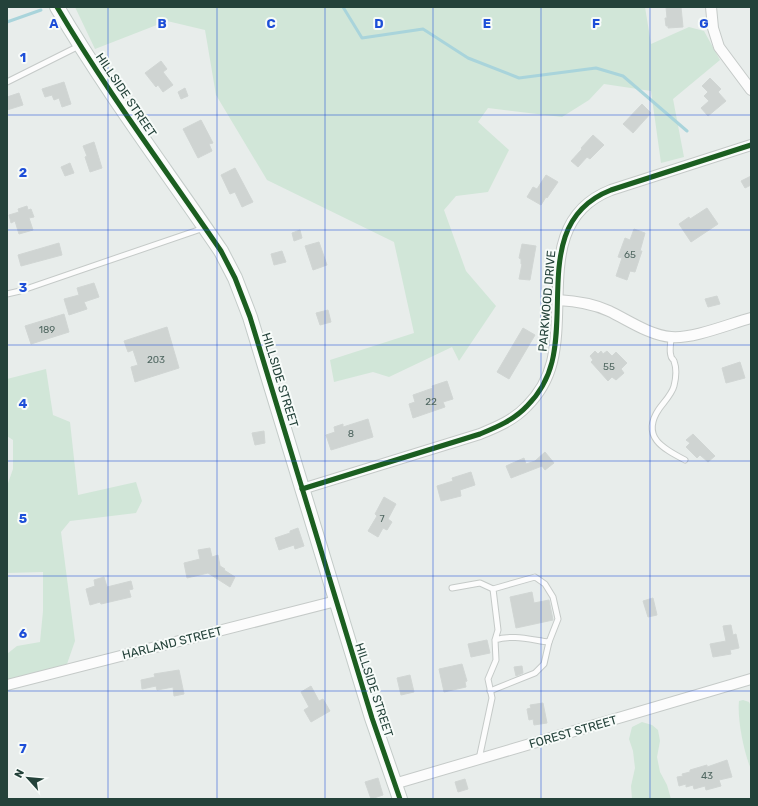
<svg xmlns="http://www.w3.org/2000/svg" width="758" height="806" font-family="Rubik,sans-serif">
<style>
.green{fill:#d1e6d8}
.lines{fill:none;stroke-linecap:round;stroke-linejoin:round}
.stream{stroke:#a9d4db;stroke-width:3}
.building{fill:#cfd4d2;stroke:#d1d6d4}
.lane-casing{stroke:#c5cac8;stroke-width:7}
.street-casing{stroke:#c5cac8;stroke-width:12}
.secondary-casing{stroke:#c3cbc8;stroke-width:16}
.lane{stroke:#fcfcfc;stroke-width:5}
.street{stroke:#fcfcfc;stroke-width:10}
.secondary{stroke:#fcfcfc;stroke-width:14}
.cycleway-casing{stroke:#f7fbf9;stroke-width:8}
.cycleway{stroke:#1b5e20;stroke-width:5}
.grid{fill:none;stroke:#1d4ed8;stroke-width:1;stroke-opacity:0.55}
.labels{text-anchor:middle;stroke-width:4;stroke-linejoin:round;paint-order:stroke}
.number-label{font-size:10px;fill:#506761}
.street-label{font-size:12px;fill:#24423a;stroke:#f7fbf9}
.grid-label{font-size:13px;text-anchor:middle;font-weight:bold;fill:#1d4ed8;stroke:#f7fbf9;stroke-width:4;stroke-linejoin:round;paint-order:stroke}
</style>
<rect width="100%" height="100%" fill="#e8edeb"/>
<g class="green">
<path d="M75,7H645L651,44L689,27L704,31L720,60L673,99L684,157L661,163L651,91L604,84L589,100L562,117L488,108L478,122L509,150L488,192L456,196L444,210L466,271L496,306L459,361L452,347L389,377L373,372L334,382L330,360L414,333L394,242L267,180L216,95L205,30L167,21L95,49Z"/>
<path d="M46,369L53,415L70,422L78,495L136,482L142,501L136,513L70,521L61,532L75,641L67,664L7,681V654L17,646L40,642L43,611V572L7,573V486L13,469V440L7,436V379Z"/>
<path d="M743,700L749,702L751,706V769C744,754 737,718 739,701Z"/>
<path d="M642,722L652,725L658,730L660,741L657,757L660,772L667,785L671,799H632L631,786L635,768L633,751L629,739L632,727Z"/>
</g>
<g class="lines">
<g class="stream">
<path d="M343,7L362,38L423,29L468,58L519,78L596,68L623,76L687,131"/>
<path d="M7,22L41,10"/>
</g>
</g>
<g class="building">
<path d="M666,7H681L683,27L668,28V26H666L665,18H667Z"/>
<path d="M161,61L167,69L163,72L173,85L163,92L158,85L156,87L145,73Z"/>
<path d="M710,78L721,89L718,92L726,101L708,116L701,108L709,101L704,96L708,92L702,86Z"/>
<path d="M64,82L71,104L62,107L59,98L54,100L52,95L45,97L42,89Z"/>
<path d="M185,88L188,96L181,99L178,92Z"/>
<path d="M19,93L23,105L7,110V97Z"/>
<path d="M642,104L651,113L633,133L623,124Z"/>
<path d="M201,120L213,143L209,144L212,151L198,158L183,129Z"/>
<path d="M593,135L604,145L590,159L587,157L578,167L571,161L582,149L581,148Z"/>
<path d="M94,142L102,168L90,172L85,157L87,156L83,146Z"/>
<path d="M70,163L74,173L65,176L61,167Z"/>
<path d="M235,168L253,202L242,207L235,192L230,194L221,175Z"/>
<path d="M546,175L558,182L547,198L546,197L541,205L527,197L533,187L537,189Z"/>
<path d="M751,176V185L745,188L741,181Z"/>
<path d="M27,206L28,210L31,209L34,217L29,218L33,230L19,234L15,221L11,223L9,215L19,212L18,209Z"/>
<path d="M707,208L718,224L691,242L679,224L689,217L690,219Z"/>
<path d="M634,229L645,233L640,251H642L635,272L630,271L627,280L616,276L622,258L618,257L625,238L630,240Z"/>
<path d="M300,230L302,238L294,241L292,233Z"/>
<path d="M319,242L327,265L313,270L305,246Z"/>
<path d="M59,243L62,255L21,266L18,255Z"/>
<path d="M522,244L536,246L530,280L519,279L522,264H521V259L519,258Z"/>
<path d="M282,251L286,262L274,265L271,254Z"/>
<path d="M94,283L99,297L84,302L87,309L69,315L64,299L79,295L77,288Z"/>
<path d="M717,296L720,304L708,307L705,299Z"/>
<path d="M328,310L331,322L320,325L316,313Z"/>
<path d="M64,314L69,332L31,344L25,326Z"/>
<path d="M167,327L179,368L135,382L131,367L138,365L133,350L128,352L124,341Z"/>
<path d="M523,328L535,335L509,379L497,372Z"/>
<path d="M595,351L598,354L601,351L603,354L607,351L612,356L616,352L627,363L621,369L624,373L616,380L612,377L608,381L591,362L593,360L590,356Z"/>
<path d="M740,362L745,378L726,383L722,368Z"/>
<path d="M447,381L453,399L443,402L445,407L413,418L409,404L415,402L413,395L433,388L432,386Z"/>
<path d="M368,419L373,437L331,450L326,435L335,432L334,427L343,424V427Z"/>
<path d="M264,431L265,443L255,445L252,433Z"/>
<path d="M693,434L715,456L708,462L700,455L697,458L686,447L690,443L686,440Z"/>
<path d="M545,452L554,463L545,470L542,466L511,478L506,466L524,458L526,464L535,461Z"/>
<path d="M471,472L475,485L460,490L461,496L441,501L437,486L453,481L452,478Z"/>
<path d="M384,497L396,504L388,519L392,522L387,530L383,528L378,537L368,531L377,516L375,514Z"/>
<path d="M298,528L304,546L295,549L294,545L279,550L275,538L290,533V531Z"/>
<path d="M210,548L212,557L218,555L220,566L225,569L224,570L235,577L230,587L208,573L187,578L184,563L200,559L198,550Z"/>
<path d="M104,577L107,587L131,581L133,589L129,590L131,597L101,604L100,602L90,605L86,589L95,586L94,580Z"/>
<path d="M532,592L534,603L549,600L553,620L516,628L510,597Z"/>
<path d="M653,598L657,615L648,617L643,601Z"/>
<path d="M731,625L733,635L736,634L739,648L730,650L731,654L713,657L710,644L726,641L723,626Z"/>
<path d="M487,640L490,653L471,657L468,644Z"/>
<path d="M462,664L467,681L465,682L466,687L444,692L439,669Z"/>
<path d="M522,666L523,673L516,676L514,667Z"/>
<path d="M179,670L184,694L174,696L173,687L157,690L156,686L142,689L141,680L155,677L154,674Z"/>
<path d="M410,675L414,692L401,695L397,678Z"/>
<path d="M311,686L319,701L323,699L330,711L311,722L304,710L309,707L301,692Z"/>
<path d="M543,703L547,723L534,725L533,719L529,720L527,709L531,708L530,705Z"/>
<path d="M727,760L732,777L719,780L721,786L706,790L705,786L694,789L693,785L686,787V784L679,786L677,777L683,776L682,774L690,772V770L707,765V767Z"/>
<path d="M378,778L383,795L371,799L365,782Z"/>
<path d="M465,779L468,789L458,792L455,782Z"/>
</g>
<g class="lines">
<defs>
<g id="lane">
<path d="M7,82L79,46"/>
<path d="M7,294L20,291L87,268L204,228"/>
<path d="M671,337C671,343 669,351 671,356C671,358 673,359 674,361C677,369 676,378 674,386C672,394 664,402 659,409C640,437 664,449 685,460"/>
<path d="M452,588L480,583L493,589"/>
<path d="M490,691L535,673L544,664L549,642"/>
<path d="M479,759L492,698L488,679L496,660L495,640L498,630L493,589L535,577L545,584L553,597L558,619L549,642C532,640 511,634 495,640"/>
</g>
<g id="street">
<path d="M711,7L713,28L719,47L751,90"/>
<path d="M558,300C576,301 592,303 609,311C628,320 649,335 671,337C693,339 729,324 751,318"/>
<path d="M302,489L480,434C497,427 514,420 527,406C539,394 548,378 552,362C567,301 537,219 611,190L751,145"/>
<path d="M7,685L336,601"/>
<path d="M394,784L751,679"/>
</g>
<path id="secondary" d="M57,7C107,92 166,170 221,251L235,278L250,317L372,718L400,799"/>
</defs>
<use href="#lane" class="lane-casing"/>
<use href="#street" class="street-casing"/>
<use href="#secondary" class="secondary-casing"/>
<use href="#lane" class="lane"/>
<use href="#street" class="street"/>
<use href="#secondary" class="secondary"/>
<defs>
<g id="cycleway">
<path d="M57,7C107,92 166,170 221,251L235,278L250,317L372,718L400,799"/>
<path d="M302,489L480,434C497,427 514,420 527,406C539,394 548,378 552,362C567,301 537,219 611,190L751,145"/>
</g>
</defs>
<use href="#cycleway" class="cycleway-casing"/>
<use href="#cycleway" class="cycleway"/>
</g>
<path class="grid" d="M108,7V799M217,7V799M325,7V799M433,7V799M541,7V799M650,7V799M7,115H751M7,230H751M7,345H751M7,461H751M7,576H751M7,691H751"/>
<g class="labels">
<g class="number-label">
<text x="630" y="258">65</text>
<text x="47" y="333">189</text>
<text x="156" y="363">203</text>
<text x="609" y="370">55</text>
<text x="431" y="405">22</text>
<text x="351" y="437">8</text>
<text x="382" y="522">7</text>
<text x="707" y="779">43</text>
</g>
<g class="street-label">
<text transform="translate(126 95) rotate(56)" y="4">HILLSIDE STREET</text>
<text transform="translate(547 301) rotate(-85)" y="4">PARKWOOD DRIVE</text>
<text transform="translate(280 380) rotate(73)" y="4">HILLSIDE STREET</text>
<text transform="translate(172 643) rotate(-14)" y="4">HARLAND STREET</text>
<text transform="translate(374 690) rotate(72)" y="4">HILLSIDE STREET</text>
<text transform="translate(573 732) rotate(-16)" y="4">FOREST STREET</text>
</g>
</g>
<g class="grid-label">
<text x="54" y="28">A</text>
<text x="162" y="28">B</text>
<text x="271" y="28">C</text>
<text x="379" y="28">D</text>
<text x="487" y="28">E</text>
<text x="596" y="28">F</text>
<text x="704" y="28">G</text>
<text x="23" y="62">1</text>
<text x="23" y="177">2</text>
<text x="23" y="292">3</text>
<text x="23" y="408">4</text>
<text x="23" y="523">5</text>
<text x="23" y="638">6</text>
<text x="23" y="753">7</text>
</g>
<rect width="758" height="806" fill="none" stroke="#24423a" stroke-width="16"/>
<g transform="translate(28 778) rotate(297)" stroke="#f7fbf9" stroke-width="3" paint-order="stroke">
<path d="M0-3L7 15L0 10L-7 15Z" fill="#24423a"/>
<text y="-6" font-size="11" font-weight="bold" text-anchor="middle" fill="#24423a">N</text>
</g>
</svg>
